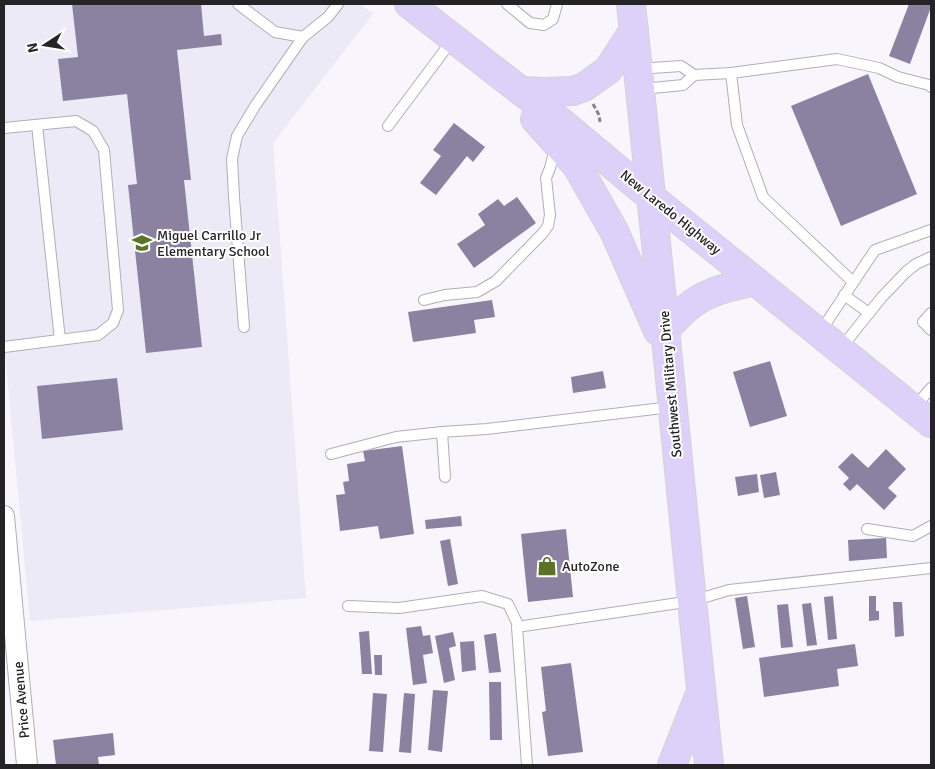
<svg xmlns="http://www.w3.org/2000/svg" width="935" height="769" font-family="Signika,sans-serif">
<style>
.built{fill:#edeaf7}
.building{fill:#8b82a1}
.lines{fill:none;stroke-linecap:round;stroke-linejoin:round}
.service-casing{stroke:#b0afb4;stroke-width:12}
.minor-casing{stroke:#b0afb4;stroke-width:22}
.primary-casing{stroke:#d3d3d3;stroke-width:30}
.path{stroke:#868488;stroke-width:3;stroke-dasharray:5 2.5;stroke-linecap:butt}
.service{stroke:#fff;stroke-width:10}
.minor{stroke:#fff;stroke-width:20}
.primary{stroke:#ddd1f9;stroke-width:28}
.labels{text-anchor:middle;stroke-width:4;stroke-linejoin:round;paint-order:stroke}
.street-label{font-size:14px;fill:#242325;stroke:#fff}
.poi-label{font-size:14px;fill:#242325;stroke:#fff;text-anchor:start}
</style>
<rect width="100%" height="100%" fill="#f8f6fc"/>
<path class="built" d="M4,4H361L373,14L273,143L306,598L30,621L4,343Z"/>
<g class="building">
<path d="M72,4H201L204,36L221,34L222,45L177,50L191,180H184L202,347L146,353L128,185L137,184L127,94L63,101L58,59L78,57Z"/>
<path d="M909,4H931V7L910,64L889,56Z"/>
<path d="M868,74L917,194L841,226L791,106Z"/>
<path d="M454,123L485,147L473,162L467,156L436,195L420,183L441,156L433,150Z"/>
<path d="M517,197L536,223L474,268L457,244L485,225L478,214L498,199L504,206Z"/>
<path d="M492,300L495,317L474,320L476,333L413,342L408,312Z"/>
<path d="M770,361L787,416L750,427L733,372Z"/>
<path d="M603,371L606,388L573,393L571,377Z"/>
<path d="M117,378L123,430L42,439L37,386Z"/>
<path d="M402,446L414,534L380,539L378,526L340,531L336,495L345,494L343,482L349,481L347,464L365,461L363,451Z"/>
<path d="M886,449L906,469L888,488L897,496L884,510L857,484L850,491L843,484L849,478L838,467L852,453L868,468Z"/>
<path d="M776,472L780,495L764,498L760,475Z"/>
<path d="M757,474L759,492L738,496L735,477Z"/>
<path d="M461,516L462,526L426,529L425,520Z"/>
<path d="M566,529L573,597L528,602L521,534Z"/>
<path d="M886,538L887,558L849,561L848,540Z"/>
<path d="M450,539L458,584L448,586L440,541Z"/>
<path d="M747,596L755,647L743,649L735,598Z"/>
<path d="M833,596L837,639L828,640L824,597Z"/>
<path d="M869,596H876V611H879V620L869,621Z"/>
<path d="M893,602H902L904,636L895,637Z"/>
<path d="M811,603L817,645L807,646L802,604Z"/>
<path d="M788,604L793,647L781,648L777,605Z"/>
<path d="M421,626L423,636L430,635L433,653L423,655L427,683L413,685L406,628Z"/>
<path d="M369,631L372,674H362L359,632Z"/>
<path d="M453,632L456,646L449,648L455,680L444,683L435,636Z"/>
<path d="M496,633L501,672L489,673L484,635Z"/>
<path d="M474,641L476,670L462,672L460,642Z"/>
<path d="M855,644L858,666L837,669L839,686L764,697L759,658Z"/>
<path d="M374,655H382V675H375Z"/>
<path d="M571,663L583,752L548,756L542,712L546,711L541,667Z"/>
<path d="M489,682H501L502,740H490Z"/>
<path d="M433,690L448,691L442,752L428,750Z"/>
<path d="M373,693L387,694L383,752L369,751Z"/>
<path d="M404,693L415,694L411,753L399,752Z"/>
<path d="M113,733L115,755L98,757L99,765H56L53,740Z"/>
</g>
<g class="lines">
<defs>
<g id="service">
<path d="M238,4L275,32L303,37L328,17L338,4"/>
<path d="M507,4L530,23L544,25L553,19L557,4"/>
<path d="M638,69L681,66L694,75"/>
<path d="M731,73L737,125L763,197L853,282"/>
<path d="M642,89L683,85L694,75L731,73L837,59L879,68L898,77L929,85L931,87"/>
<path d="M37,125L60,340"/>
<path d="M388,126L453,39"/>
<path d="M4,128L76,121L93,131L104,150L118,310L113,323L98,335L4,347"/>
<path d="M844,295L869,313"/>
<path d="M424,300L445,295L477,292L496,281L542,234L548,226L550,215L546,178L550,168L555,148"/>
<path d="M931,313L923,322L931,330"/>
<path d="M244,327L234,197L232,159L237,136L255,106L303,37"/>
<path d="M820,332L875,250L931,230"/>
<path d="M841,348L882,297L906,272L916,264L931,257"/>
<path d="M914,408L931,388"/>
<path d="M331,454L396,437L442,432"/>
<path d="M445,477L442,432L487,429L671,407"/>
<path d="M867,529L913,536L931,526"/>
<path d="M348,606L399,608L482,596L508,604L519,627"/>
<path d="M527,765L517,627L692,601L729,590L931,568"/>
</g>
<path id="minor" d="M4,516L27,765"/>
<g id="primary">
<path d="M409,4L561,122L652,198L931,423"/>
<path d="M631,4L665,329L692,601L709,765"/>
<path d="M521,91L543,92L573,91L584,87L608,70L634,30"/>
<path d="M535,119L577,166L614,231L658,331"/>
<path d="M665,329C674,321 682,311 692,304C711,290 733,286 755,281"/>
<path d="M672,765L700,694"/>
</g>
</defs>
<use href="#service" class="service-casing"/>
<use href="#minor" class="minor-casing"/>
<use href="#primary" class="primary-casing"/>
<path class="path" d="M593,104L599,115L600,122"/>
<use href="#service" class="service"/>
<use href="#minor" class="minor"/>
<use href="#primary" class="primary"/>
</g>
<defs>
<symbol id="school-bare" viewBox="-9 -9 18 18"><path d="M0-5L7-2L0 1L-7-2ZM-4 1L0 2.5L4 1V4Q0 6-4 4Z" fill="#5a7325" stroke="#fff" stroke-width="2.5" paint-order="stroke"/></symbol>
<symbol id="shop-bare" viewBox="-9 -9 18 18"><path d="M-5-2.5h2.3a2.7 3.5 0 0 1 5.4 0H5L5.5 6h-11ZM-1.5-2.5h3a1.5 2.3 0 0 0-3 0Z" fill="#5a7325" stroke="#fff" stroke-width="2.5" paint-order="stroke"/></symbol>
</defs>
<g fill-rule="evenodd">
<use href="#school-bare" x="128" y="229" width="28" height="28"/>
<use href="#shop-bare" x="533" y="552" width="28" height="28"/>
</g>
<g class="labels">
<g class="street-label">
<text transform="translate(671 212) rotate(39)" y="5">New Laredo Highway</text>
<text transform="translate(670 384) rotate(-95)" y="5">Southwest Military Drive</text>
<text transform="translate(21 700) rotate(-95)" y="5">Price Avenue</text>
</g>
<g class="poi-label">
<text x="157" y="240">Miguel Carrillo Jr<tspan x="157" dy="16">Elementary School</tspan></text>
<text x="562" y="571">AutoZone</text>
</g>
</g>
<rect width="935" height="769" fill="none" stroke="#242325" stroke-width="10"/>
<g transform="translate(45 45) rotate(258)" stroke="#ffffff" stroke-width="4" paint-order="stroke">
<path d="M0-4L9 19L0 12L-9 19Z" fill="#242325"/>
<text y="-8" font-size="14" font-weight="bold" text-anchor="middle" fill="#242325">N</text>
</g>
</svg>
